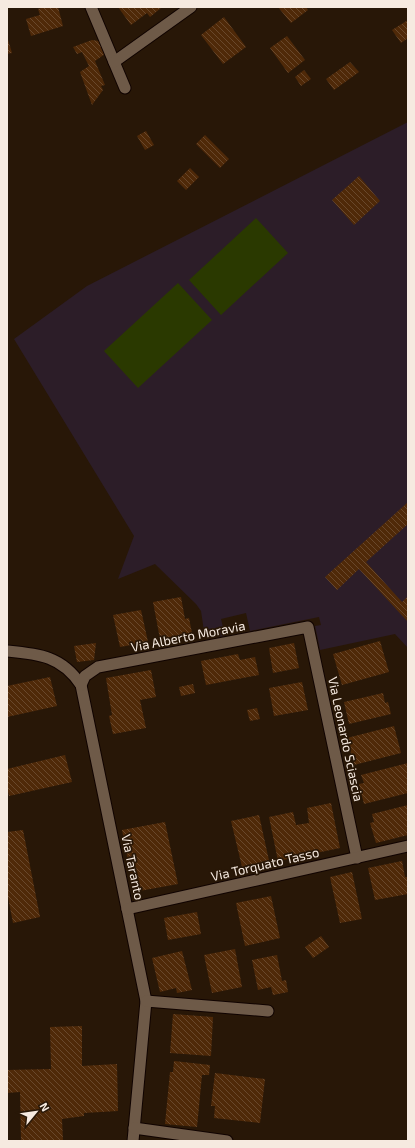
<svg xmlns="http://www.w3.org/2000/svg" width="415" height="1148" font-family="'Exo 2',sans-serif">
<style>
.education{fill:#2c1d28}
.green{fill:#2a3900}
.building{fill:url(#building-back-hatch)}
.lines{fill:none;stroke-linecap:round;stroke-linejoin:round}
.minor-casing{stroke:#100300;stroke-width:13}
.minor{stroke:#6e5a48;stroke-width:11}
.labels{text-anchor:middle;stroke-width:3.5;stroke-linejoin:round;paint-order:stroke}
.street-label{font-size:13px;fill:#f6eae0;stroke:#281707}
</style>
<defs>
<pattern id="building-back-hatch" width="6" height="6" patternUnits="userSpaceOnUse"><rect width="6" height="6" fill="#4f2908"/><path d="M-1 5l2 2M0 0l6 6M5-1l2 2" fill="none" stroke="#69482c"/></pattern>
</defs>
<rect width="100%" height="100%" fill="#281707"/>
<path class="education" d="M408,122V648L395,634L320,650L315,626L321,625L319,617L250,631L246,613L221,619L225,636L205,638L201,611L196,604L155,564L118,579L134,536L14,339L87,286Z"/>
<g class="green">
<path d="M256,218L288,253L221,315L189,280Z"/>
<path d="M178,283L212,320L138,388L104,351Z"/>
</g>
<g class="building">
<path d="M44,7H58L63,26L31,36L26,19L40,15L38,9Z"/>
<path d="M118,7H160L161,8L150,17L147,13L131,25Z"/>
<path d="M278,7H306L308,10L291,23Z"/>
<path d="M224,17L246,47L223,64L201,35Z"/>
<path d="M408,20V38L401,43L392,30Z"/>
<path d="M7,36L12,53L7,54Z"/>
<path d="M287,36L305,60L288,73L270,48Z"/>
<path d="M92,40L99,41L105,54L95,61L105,85L101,86L103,90L92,105L80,72L89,66L82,52L77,54L73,47Z"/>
<path d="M350,62L359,72L334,90L326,79Z"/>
<path d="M304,70L311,79L301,86L295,77Z"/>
<path d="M146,131L154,145L145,150L137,136Z"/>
<path d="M205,135L229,159L220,168L196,144Z"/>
<path d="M190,168L199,177L186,190L177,181Z"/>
<path d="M359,176L380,201L354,225L332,200Z"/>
<path d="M408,502V524L366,562L402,602L408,596V622L359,569L337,590L325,577Z"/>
<path d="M181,597L185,619L189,618L192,633L160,639L153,602Z"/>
<path d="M141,610L148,642L120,647L113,615Z"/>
<path d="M380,641L389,672L342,685L333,654Z"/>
<path d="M96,643L94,660L77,662L74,646Z"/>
<path d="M294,643L299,668L273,673L269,648Z"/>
<path d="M238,654L240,660L255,657L259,675L206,685L201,661Z"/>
<path d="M151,670L156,697L140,700L146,728L113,734L109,716L112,715L106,678Z"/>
<path d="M50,677L57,706L7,717V686Z"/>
<path d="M302,682L308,710L274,716L269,688Z"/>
<path d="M193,684L195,693L181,696L179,687Z"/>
<path d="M383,693L385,703L388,702L391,714L349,724L344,702Z"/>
<path d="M257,708L260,719L250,721L247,710Z"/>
<path d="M394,726L401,753L354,765L347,738Z"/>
<path d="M65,755L72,782L9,796L7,787V769Z"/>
<path d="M408,763V793L364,804L359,784L364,783L361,775Z"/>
<path d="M331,803L340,848L278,861L269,817L293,812L296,825L309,823L307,808Z"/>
<path d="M408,805V835L376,843L370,823L374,822L372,814Z"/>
<path d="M259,815L270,865L243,871L231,821Z"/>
<path d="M165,822L178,884L134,892L122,830Z"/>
<path d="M23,830L40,917L13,923L7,892V832Z"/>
<path d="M402,861L405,877H408V894L375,900L368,868Z"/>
<path d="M352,872L362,919L340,923L330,877Z"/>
<path d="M271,896L280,938L245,946L236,903Z"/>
<path d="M197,912L201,934L168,940L164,918Z"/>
<path d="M321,936L329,947L313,958L305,947Z"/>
<path d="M235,949L242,987L212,993L204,955Z"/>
<path d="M182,951L192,990L177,993L176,988L160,992L152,958Z"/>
<path d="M277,955L282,981L286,980L288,992L273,995L271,987L258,990L252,960Z"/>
<path d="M173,1014L213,1017L211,1056L170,1053Z"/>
<path d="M82,1026V1066L117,1064L118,1111L84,1113V1116L62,1119L63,1141H21L20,1092L7,1093V1070L51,1069L50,1027Z"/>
<path d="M174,1061L210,1065L209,1075H202L197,1127L165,1124L170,1072H173Z"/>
<path d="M215,1073L265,1079L260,1123L214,1118L215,1106H211Z"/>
</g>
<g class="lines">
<defs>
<g id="minor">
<path d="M91,7L125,88"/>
<path d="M114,62L191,7"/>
<path d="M7,651C39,654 62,656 81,685L146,1001L133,1141"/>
<path d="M81,685L85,676L98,667L308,627L357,858"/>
<path d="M127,909L408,846"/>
<path d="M146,1001L268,1011"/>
<path d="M134,1128L227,1141"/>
</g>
</defs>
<use href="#minor" class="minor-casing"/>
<use href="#minor" class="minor"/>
</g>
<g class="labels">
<g class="street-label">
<text transform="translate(188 636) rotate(-11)" y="5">Via Alberto Moravia</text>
<text transform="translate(346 739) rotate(78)" y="5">Via Leonardo Sciascia</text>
<text transform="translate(265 864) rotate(-13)" y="5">Via Torquato Tasso</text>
<text transform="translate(133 867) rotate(78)" y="5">Via Taranto</text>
</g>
</g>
<rect width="415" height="1148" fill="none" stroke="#f6eae0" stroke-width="16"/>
<g transform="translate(36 1112) rotate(61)" stroke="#281707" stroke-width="3" paint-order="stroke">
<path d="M0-3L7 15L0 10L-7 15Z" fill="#f6eae0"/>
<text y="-6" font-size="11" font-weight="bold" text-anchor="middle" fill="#f6eae0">N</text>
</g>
</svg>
